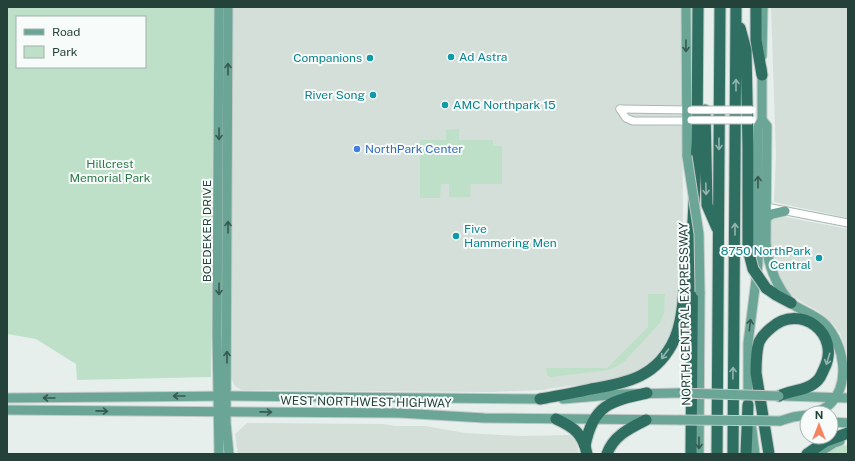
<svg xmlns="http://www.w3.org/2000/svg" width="855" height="461" font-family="'Public Sans',sans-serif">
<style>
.built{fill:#d4dfda}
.green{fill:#bfe0c8;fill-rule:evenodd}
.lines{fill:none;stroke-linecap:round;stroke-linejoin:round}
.minor-casing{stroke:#a8b8b2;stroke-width:9}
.major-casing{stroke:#c2cac8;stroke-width:11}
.highway-casing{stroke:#c2cac8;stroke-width:13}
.minor{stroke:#fff;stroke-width:7}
.major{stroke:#6aa596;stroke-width:9}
.highway{stroke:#2f6f62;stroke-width:11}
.minor-bridge-casing{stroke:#a8b8b2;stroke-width:9;stroke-linecap:butt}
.major-bridge-casing{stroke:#c2cac8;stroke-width:11;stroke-linecap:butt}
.highway-bridge-casing{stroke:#c2cac8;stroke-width:13;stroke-linecap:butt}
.minor-bridge{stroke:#fff;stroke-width:7}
.major-bridge{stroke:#6aa596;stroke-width:9}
.highway-bridge{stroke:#2f6f62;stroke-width:11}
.oneway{stroke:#365b51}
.oneway2{stroke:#93b5ae}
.culture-dot{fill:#0f9aa8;stroke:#f7fbf9;stroke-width:1.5}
.shop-dot{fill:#3f7fe0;stroke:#f7fbf9;stroke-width:1.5}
.labels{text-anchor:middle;stroke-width:4;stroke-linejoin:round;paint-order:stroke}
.culture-label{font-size:12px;fill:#0d838f;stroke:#f7fbf9;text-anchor:start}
.shop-label{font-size:12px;fill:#366cbe;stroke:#f7fbf9;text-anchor:start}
.park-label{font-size:12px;fill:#2d7a4b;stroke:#f7fbf9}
.street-label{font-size:12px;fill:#24423a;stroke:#f7fbf9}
</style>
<rect width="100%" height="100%" fill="#e6efeb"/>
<g class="built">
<path d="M232,7H682L683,244L677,314L671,336L662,351L651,363L634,375L618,380L546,389L545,390L491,392L340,391L242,390L235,386L231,378Z"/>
<path d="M771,7H848V218L774,202L776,155Z"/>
<path d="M773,216H780L848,229V361L847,354L840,333L832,323L818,311L805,304L790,294L780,281L770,251L769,221Z"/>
<path d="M247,423L383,424L395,426H425L465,433L520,436L570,435L576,441L579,454H238L235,434Z"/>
</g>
<g class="green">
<path d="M7,7H214L211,377L77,380L76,364L36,339L7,334ZM17,17H145V67H17Z"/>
<path d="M459,129V140H493V146H502V184H471L470,197H449V184H441L440,198H420V140H446V130Z"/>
<path d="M648,294H665L664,313L660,323L623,363L609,370L551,377L547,375L546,368H607L648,327Z"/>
<path d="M848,445V454H821C830,449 838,446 848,445Z"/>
</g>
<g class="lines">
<defs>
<g id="minor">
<path d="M620,109L626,118L633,121H682L690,120"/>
<path d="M620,109L690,110"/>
<path d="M766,207L848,223"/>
</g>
<g id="major">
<path d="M228,7L226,423L229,454"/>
<path d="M686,7L687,156"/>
<path d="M762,56L763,7"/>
<path d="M762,120L767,126L766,243C768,266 775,284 790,302C798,310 816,314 826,325C844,346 851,383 830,404C826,408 820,411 814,413"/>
<path d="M766,218L772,214L785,211"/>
<path d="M785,396L848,398"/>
<path d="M7,398L234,396L546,399"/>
<path d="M563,399L623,394L679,393"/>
<path d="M748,402V343L758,264V127L762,120V68"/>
<path d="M7,410L399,413L484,418L681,420"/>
<path d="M780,421L793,417L807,415"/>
<path d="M751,422L755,454"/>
<path d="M831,422L848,423"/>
<path d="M219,454L217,334L219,7"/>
<path d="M699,454L700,292"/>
<path d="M817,454L834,443L840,441"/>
</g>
<g id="highway">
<path d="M756,7V40L762,75"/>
<path d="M740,28L746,50L748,147V249"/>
<path d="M705,110L707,205L717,228"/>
<path d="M766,288L776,295L791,303"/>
<path d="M540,399C557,396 574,393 591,389C627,383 658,377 675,338C684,316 683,289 687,266"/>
<path d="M556,419C574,427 583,434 587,454"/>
<path d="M585,446C593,405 610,401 647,393"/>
<path d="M607,454C613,436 630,428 646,420"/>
<path d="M691,454L693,222L697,143L698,7"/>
<path d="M717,454L720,7"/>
<path d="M733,454L736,7"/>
<path d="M746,454L748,405"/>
<path d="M769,454L756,373C756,363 756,352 759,342C762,336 766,332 771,328C800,302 842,334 824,369C822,373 821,377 818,380C808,391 791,390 779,396"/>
<path d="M807,454L826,441L848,433"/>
</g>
</defs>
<use href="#minor" class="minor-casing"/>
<use href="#major" class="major-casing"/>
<use href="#highway" class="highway-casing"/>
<use href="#minor" class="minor"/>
<use href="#major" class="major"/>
<use href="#highway" class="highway"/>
<defs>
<g id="minor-bridge">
<path d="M691,110H752"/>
<path d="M691,120H752"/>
</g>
<g id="major-bridge">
<path d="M687,156L699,234L700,292"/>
<path d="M679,393L779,396"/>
<path d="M681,420L780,421"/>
</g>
<path id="highway-bridge" d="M748,249L753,269L766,288"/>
</defs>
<use href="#minor-bridge" class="minor-bridge-casing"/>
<use href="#major-bridge" class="major-bridge-casing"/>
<use href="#highway-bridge" class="highway-bridge-casing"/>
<use href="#minor-bridge" class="minor-bridge"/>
<use href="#major-bridge" class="major-bridge"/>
<use href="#highway-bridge" class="highway-bridge"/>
</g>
<defs><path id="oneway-shaft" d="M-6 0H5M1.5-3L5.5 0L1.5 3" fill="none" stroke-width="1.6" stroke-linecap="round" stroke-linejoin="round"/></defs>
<g class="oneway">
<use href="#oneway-shaft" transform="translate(686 46) rotate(90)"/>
<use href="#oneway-shaft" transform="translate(228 69) rotate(-90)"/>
<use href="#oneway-shaft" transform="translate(219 134) rotate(90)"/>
<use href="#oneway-shaft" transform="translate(758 182) rotate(-90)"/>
<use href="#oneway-shaft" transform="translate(228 227) rotate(-90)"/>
<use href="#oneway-shaft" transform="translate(219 289) rotate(90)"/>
<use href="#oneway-shaft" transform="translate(750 325) rotate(-83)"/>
<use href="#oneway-shaft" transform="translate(227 357) rotate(-90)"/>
<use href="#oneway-shaft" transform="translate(179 396) rotate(180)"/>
<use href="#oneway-shaft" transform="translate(49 398) rotate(180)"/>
<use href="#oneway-shaft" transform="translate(102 411) rotate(1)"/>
<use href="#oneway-shaft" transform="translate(266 412) rotate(1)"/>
<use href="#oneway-shaft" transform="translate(699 443) rotate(90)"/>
</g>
<g class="oneway2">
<use href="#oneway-shaft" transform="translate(736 85) rotate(-90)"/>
<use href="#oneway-shaft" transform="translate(719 144) rotate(90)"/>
<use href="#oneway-shaft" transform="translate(706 189) rotate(88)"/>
<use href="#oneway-shaft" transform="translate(735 229) rotate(-90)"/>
<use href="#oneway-shaft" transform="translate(665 354) rotate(126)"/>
<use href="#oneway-shaft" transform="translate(828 359) rotate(107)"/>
<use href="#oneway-shaft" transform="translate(733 373) rotate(-89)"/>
</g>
<g class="culture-dot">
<circle cx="451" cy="57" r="4"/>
<circle cx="370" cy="58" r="4"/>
<circle cx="373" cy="95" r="4"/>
<circle cx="445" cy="105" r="4"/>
<circle cx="456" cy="236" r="4"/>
<circle cx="819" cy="258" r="4"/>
</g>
<circle class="shop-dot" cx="357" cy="149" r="4"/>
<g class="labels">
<g class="culture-label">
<text x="459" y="61">Ad Astra</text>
<text x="362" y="62" text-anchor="end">Companions</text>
<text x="365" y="99" text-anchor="end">River Song</text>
<text x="453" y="109">AMC Northpark 15</text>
<text x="464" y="233">Five<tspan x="464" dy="14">Hammering Men</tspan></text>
<text x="811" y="255" text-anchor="end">8750 NorthPark<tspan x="811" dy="14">Central</tspan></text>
</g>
<g class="shop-label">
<text x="365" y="153">NorthPark Center</text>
</g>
<g class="park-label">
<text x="110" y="168">Hillcrest<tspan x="110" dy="14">Memorial Park</tspan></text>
</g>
<g class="street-label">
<text transform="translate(207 231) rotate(-90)" y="4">BOEDEKER DRIVE</text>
<text transform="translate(685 314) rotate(-91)" y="4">NORTH CENTRAL EXPRESSWAY</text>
<text transform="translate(366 402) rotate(1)" y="4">WEST NORTHWEST HIGHWAY</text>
</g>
</g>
<rect width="855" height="461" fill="none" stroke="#24423a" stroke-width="16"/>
<rect x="16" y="16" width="130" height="52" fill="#f7fbf9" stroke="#a3b1ad"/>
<rect x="24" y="29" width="20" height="6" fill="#6aa596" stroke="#a3b1ad"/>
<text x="52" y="36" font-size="12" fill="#24423a">Road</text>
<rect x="24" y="46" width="20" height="12" fill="#bfe0c8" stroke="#a3b1ad"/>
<text x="52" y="56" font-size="12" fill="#24423a">Park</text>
<g transform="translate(819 425)"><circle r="19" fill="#f7fbf9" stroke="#a3b1ad"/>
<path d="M0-3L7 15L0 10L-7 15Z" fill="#f4845f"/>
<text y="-6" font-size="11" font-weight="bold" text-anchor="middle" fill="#24423a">N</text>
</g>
</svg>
